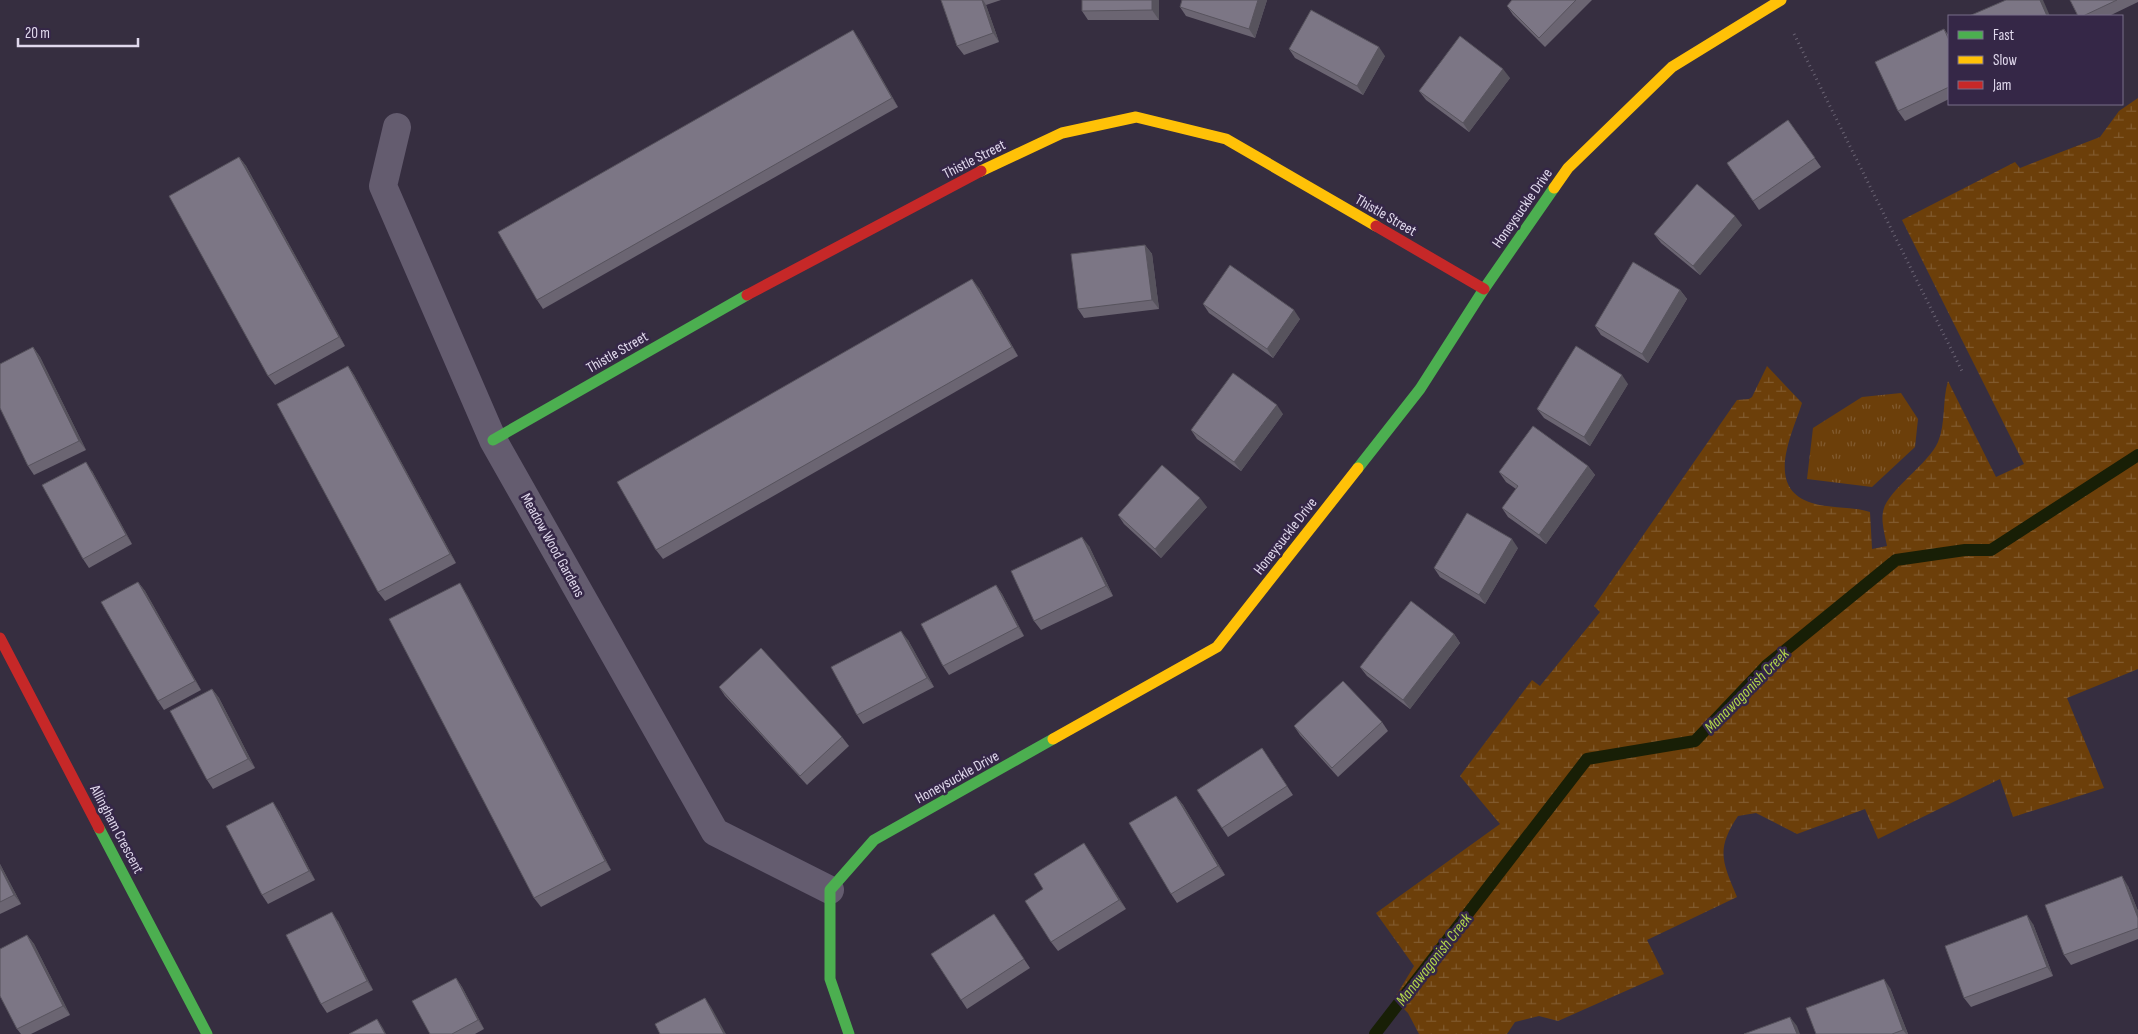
<svg xmlns="http://www.w3.org/2000/svg" width="2138" height="1034" font-family="'Sofia Sans Condensed',sans-serif">
<style>
.wetland{fill:url(#wetland-marsh)}
.park{fill:url(#park-tufts)}
.lines{fill:none;stroke-linecap:round;stroke-linejoin:round}
.stream{stroke:#181f06;stroke-width:12}
.path{stroke:#6a6373;stroke-width:3;stroke-dasharray:1 4;stroke-linecap:butt}
.street{stroke:#645c6f;stroke-width:28}
.fast{stroke:#4caf50;stroke-width:11}
.slow{stroke:#ffc107;stroke-width:11}
.jam{stroke:#c62828;stroke-width:11}
.wall{fill:#6b6572}
.shaded-wall{fill:#57535d}
.building{fill:#7c7685;stroke:#57535d}
.labels{text-anchor:middle;stroke-width:5;stroke-linejoin:round;paint-order:stroke}
.street-label{font-size:15px;fill:#e0d8ec;stroke:#352747}
.water-label{font-size:16px;font-style:italic;fill:#b1d64b;stroke:#352747}
</style>
<defs>
<pattern id="wetland-marsh" width="20" height="14" patternUnits="userSpaceOnUse" patternTransform="scale(1.25)"><rect width="20" height="14" fill="#6c3f0a"/><path d="M1 5h8M5 5V1M11 12h8M15 12V8" fill="none" stroke="#815a2e"/></pattern>
<pattern id="park-tufts" width="24" height="20" patternUnits="userSpaceOnUse" patternTransform="scale(1.25)"><rect width="24" height="20" fill="#6c3f0a"/><path d="M3 7l-1-3M5 7V3M7 7l1-3M15 17l-1-3M17 17v-4M19 17l1-3" fill="none" stroke="#815a2e"/></pattern>
</defs>
<rect width="100%" height="100%" fill="#362e40"/>
<path class="wetland" d="M2138,98V669L2067,698L2104,788L2013,817L2000,779L1878,839L1865,809L1797,834L1756,813L1738,816C1715,850 1723,863 1737,897L1647,940L1664,974L1558,1021L1539,1016L1515,1022L1507,1034H1419L1408,1013L1394,999L1414,966L1376,913L1500,824L1460,776L1532,680L1540,686L1600,612L1594,606L1737,400L1749,399L1752,397L1767,366L1802,403C1792,435 1764,488 1812,503C1831,509 1851,506 1870,512L1872,549L1887,546C1885,535 1881,522 1883,512C1886,491 1928,465 1938,442C1946,423 1942,401 1948,381L1996,477L2024,464L1902,220L2015,162L2020,168L2100,137L2119,111Z"/>
<path class="park" d="M1901,393L1918,419L1915,447L1872,487L1807,479L1813,428L1862,397Z"/>
<g class="lines">
<path class="stream" d="M1375,1034L1587,759L1695,741L1766,666L1896,560L1965,550H1991L2138,455"/>
<path class="path" d="M1794,34L1962,371"/>
<path class="street" d="M397,127L383,186L493,440L715,832L830,890"/>
<g class="fast">
<path d="M493,440L747,295"/>
<path d="M1358,468L1420,389L1484,289L1554,188"/>
<path d="M99,828L207,1034"/>
<path d="M849,1034L830,979V890L874,840L1053,739"/>
</g>
<g class="slow">
<path d="M981,171L1062,133L1136,117L1226,139L1376,226"/>
<path d="M1554,188L1568,168L1672,67L1781,0"/>
<path d="M1053,739L1217,647L1358,468"/>
</g>
<g class="jam">
<path d="M1376,226L1484,289"/>
<path d="M747,295L981,171"/>
<path d="M0,638L99,828"/>
</g>
</g>
<g class="wall">
<path d="M941,0H1001L986,5L999,42L964,55L957,46Z"/>
<path d="M1159,0V20H1088L1082,11Z"/>
<path d="M1267,0L1255,38L1186,16L1180,7Z"/>
<path d="M1512,0H1592L1545,47L1513,15L1507,6Z"/>
<path d="M2070,0H2138V2L2109,16H2078Z"/>
<path d="M1944,29L1949,36V99L1905,121L1898,111Z"/>
<path d="M859,39L898,107L543,309L537,300Z"/>
<path d="M1289,49L1385,56L1363,95L1295,58Z"/>
<path d="M1510,78L1469,132L1426,100L1419,91Z"/>
<path d="M1788,120L1821,167L1759,210L1727,163Z"/>
<path d="M239,157L246,166L345,346L275,385L268,376Z"/>
<path d="M1742,225L1700,275L1661,243L1654,234Z"/>
<path d="M1145,245L1152,254L1159,309L1084,318L1078,309Z"/>
<path d="M979,288L1018,356L663,559L656,550Z"/>
<path d="M1680,290L1687,299L1648,363L1601,335L1595,326Z"/>
<path d="M1203,304L1300,319L1273,358L1209,313Z"/>
<path d="M33,347L40,357L86,450L34,475L28,466Z"/>
<path d="M348,366L354,375L456,563L385,601L378,592Z"/>
<path d="M1628,384L1590,446L1544,418L1537,409Z"/>
<path d="M1283,414L1241,471L1197,439L1191,430Z"/>
<path d="M1588,466L1595,475L1546,544L1508,517L1502,508L1516,489L1506,482L1499,472Z"/>
<path d="M92,471L132,544L89,568L83,559Z"/>
<path d="M1207,507L1161,558L1124,524L1118,515Z"/>
<path d="M1089,546L1113,596L1041,630L1034,621Z"/>
<path d="M1518,548L1485,604L1440,577L1434,568Z"/>
<path d="M138,582L145,591L201,690L164,710L158,701Z"/>
<path d="M996,585L1002,594L1024,636L949,675L943,666Z"/>
<path d="M466,593L611,870L541,907L534,898Z"/>
<path d="M1454,634L1460,643L1410,709L1367,676L1360,667Z"/>
<path d="M908,640L934,687L863,724L857,715Z"/>
<path d="M719,687L842,737L849,746L807,785L725,696Z"/>
<path d="M212,689L219,698L255,768L213,789L207,780Z"/>
<path d="M1382,722L1388,731L1338,777L1300,735L1294,726Z"/>
<path d="M1262,748L1293,795L1228,837L1222,828Z"/>
<path d="M1176,796L1183,805L1225,875L1177,903L1171,894Z"/>
<path d="M279,811L315,880L268,904L262,895Z"/>
<path d="M1090,852L1126,909L1058,951L1051,942L1043,889Z"/>
<path d="M0,864L21,904L0,914Z"/>
<path d="M2128,886L2138,911V939L2071,965L2064,955Z"/>
<path d="M994,914L1030,968L967,1009L931,954Z"/>
<path d="M338,921L373,990L327,1013L321,1004Z"/>
<path d="M2033,924L2053,976L1971,1007L1964,998Z"/>
<path d="M27,935L34,944L70,1015L31,1034H21L17,1029Z"/>
<path d="M456,978L462,987L484,1029L475,1034H430Z"/>
<path d="M1890,988L1908,1034H1816Z"/>
</g>
<g class="shaded-wall">
<path d="M982,0H983L986,5L999,42L993,33Z"/>
<path d="M1152,0H1159V20L1152,10Z"/>
<path d="M1258,0H1267L1255,38L1249,29Z"/>
<path d="M2040,0H2043L2050,16H2047Z"/>
<path d="M853,30L859,39L898,107L892,98Z"/>
<path d="M1379,47L1385,56L1363,95L1357,86Z"/>
<path d="M1503,69L1510,78L1469,132L1463,123Z"/>
<path d="M239,157L246,166L345,346L339,337Z"/>
<path d="M1735,216L1742,225L1700,275L1693,266Z"/>
<path d="M1145,245L1152,254L1159,309L1152,300Z"/>
<path d="M972,279L979,288L1018,356L1012,347Z"/>
<path d="M1680,290L1687,299L1648,363L1642,354Z"/>
<path d="M1294,310L1300,319L1273,358L1267,349Z"/>
<path d="M33,347L40,357L86,450L79,441Z"/>
<path d="M348,366L354,375L456,563L450,554Z"/>
<path d="M1622,375L1628,384L1590,446L1584,437Z"/>
<path d="M1277,405L1283,414L1241,471L1234,462Z"/>
<path d="M86,462L92,471L132,544L126,535Z"/>
<path d="M1588,466L1595,475L1546,544L1539,535Z"/>
<path d="M1200,498L1207,507L1161,558L1155,549Z"/>
<path d="M1082,537L1089,546L1113,596L1106,586Z"/>
<path d="M1512,539L1518,548L1485,604L1479,595Z"/>
<path d="M138,582L145,591L201,690L195,681Z"/>
<path d="M460,583L466,593L611,870L605,861Z"/>
<path d="M996,585L1002,594L1024,636L1018,627Z"/>
<path d="M901,631L908,640L934,687L927,678Z"/>
<path d="M1454,634L1460,643L1410,709L1403,700Z"/>
<path d="M212,689L219,698L255,768L248,759Z"/>
<path d="M1176,796L1183,805L1225,875L1218,866Z"/>
<path d="M273,802L279,811L315,880L309,871Z"/>
<path d="M1084,843L1090,852L1126,909L1119,900Z"/>
<path d="M0,864L21,904L14,895L0,867Z"/>
<path d="M2122,876L2128,886L2138,911V918Z"/>
<path d="M332,912L338,921L373,990L367,981Z"/>
<path d="M2027,915L2033,924L2053,976L2047,967Z"/>
<path d="M27,935L34,944L70,1015L63,1006Z"/>
<path d="M456,978L462,987L484,1029L478,1020Z"/>
<path d="M1884,979L1890,988L1908,1034H1906L1903,1030Z"/>
<path d="M705,998L711,1007L726,1034H724Z"/>
<path d="M1790,1017L1797,1026L1800,1034H1797Z"/>
<path d="M377,1019L383,1028L386,1034H385Z"/>
</g>
<g class="building">
<path d="M941,0H982L993,33L957,46Z"/>
<path d="M1082,0H1152V10L1082,11Z"/>
<path d="M1182,0H1258L1249,29L1180,7Z"/>
<path d="M1512,0H1576L1539,38L1507,6Z"/>
<path d="M2006,0H2040L2047,16H1969Z"/>
<path d="M2070,0H2117L2083,16H2078Z"/>
<path d="M1311,10L1379,47L1357,86L1289,49Z"/>
<path d="M1944,29L1949,40V87L1898,111L1875,62Z"/>
<path d="M853,30L892,98L537,300L498,232Z"/>
<path d="M1460,36L1503,69L1463,123L1419,91Z"/>
<path d="M1788,120L1815,158L1753,201L1727,163Z"/>
<path d="M239,157L339,337L268,376L169,196Z"/>
<path d="M1697,184L1735,216L1693,266L1654,234Z"/>
<path d="M1145,245L1152,300L1078,309L1071,254Z"/>
<path d="M1633,262L1680,290L1642,354L1595,326Z"/>
<path d="M1230,265L1294,310L1267,349L1203,304Z"/>
<path d="M972,279L1012,347L656,550L617,482Z"/>
<path d="M1576,346L1622,375L1584,437L1537,409Z"/>
<path d="M33,347L79,441L28,466L0,408V364Z"/>
<path d="M348,366L450,554L378,592L277,404Z"/>
<path d="M1233,373L1277,405L1234,462L1191,430Z"/>
<path d="M1533,426L1588,466L1539,535L1502,508L1518,486L1499,472Z"/>
<path d="M86,462L126,535L83,559L42,485Z"/>
<path d="M1162,465L1200,498L1155,549L1118,515Z"/>
<path d="M1467,513L1512,539L1479,595L1434,568Z"/>
<path d="M1082,537L1106,586L1034,621L1011,571Z"/>
<path d="M138,582L195,681L158,701L101,602Z"/>
<path d="M460,583L605,861L534,898L389,619Z"/>
<path d="M996,585L1018,627L943,666L921,624Z"/>
<path d="M1411,601L1454,634L1403,700L1360,667Z"/>
<path d="M901,631L927,678L857,715L831,667Z"/>
<path d="M761,648L842,737L800,776L719,687Z"/>
<path d="M1343,681L1382,722L1332,768L1294,726Z"/>
<path d="M212,689L248,759L207,780L170,711Z"/>
<path d="M1262,748L1287,786L1222,828L1197,790Z"/>
<path d="M1176,796L1218,866L1171,894L1129,823Z"/>
<path d="M273,802L309,871L262,895L226,826Z"/>
<path d="M1084,843L1119,900L1051,942L1025,901L1043,889L1034,874Z"/>
<path d="M0,867L14,895L0,902Z"/>
<path d="M2122,876L2138,918V928L2064,955L2045,905Z"/>
<path d="M332,912L367,981L321,1004L286,935Z"/>
<path d="M994,914L1024,959L961,1000L931,954Z"/>
<path d="M2027,915L2047,967L1964,998L1945,946Z"/>
<path d="M27,935L63,1006L17,1029L0,996V949Z"/>
<path d="M456,978L478,1020L452,1034H430L412,1001Z"/>
<path d="M1884,979L1903,1030L1892,1034H1816L1806,1008Z"/>
<path d="M705,998L724,1034H660L655,1024Z"/>
<path d="M1790,1017L1797,1034H1744Z"/>
<path d="M377,1019L385,1034H349Z"/>
</g>
<g class="labels">
<g class="street-label">
<text transform="translate(974 159) rotate(-27)" y="5">Thistle Street</text>
<text transform="translate(1522 208) rotate(-55)" y="5">Honeysuckle Drive</text>
<text transform="translate(1386 215) rotate(30)" y="5">Thistle Street</text>
<text transform="translate(617 352) rotate(-30)" y="5">Thistle Street</text>
<text transform="translate(1285 536) rotate(-52)" y="5">Honeysuckle Drive</text>
<text transform="translate(553 545) rotate(61)" y="5">Meadow Wood Gardens</text>
<text transform="translate(957 777) rotate(-29)" y="5">Honeysuckle Drive</text>
<text transform="translate(117 829) rotate(62)" y="5">Allingham Crescent</text>
</g>
<g class="water-label">
<text transform="translate(1746 690) rotate(-45)" y="6">Manawagonish Creek</text>
<text transform="translate(1433 959) rotate(-52)" y="6">Manawagonish Creek</text>
</g>
</g>
<rect x="1948" y="15" width="175" height="90" fill="#352747" stroke="#796e89"/>
<rect x="1958" y="31" width="25" height="8" fill="#4caf50" stroke="#796e89"/>
<text x="1993" y="40" font-size="15" fill="#e0d8ec">Fast</text>
<rect x="1958" y="56" width="25" height="8" fill="#ffc107" stroke="#796e89"/>
<text x="1993" y="65" font-size="15" fill="#e0d8ec">Slow</text>
<rect x="1958" y="81" width="25" height="8" fill="#c62828" stroke="#796e89"/>
<text x="1993" y="90" font-size="15" fill="#e0d8ec">Jam</text>
<path d="M18 38v8h120v-8" fill="none" stroke="#e0d8ec" stroke-width="2.5"/>
<text x="25" y="38" font-size="15" fill="#e0d8ec" stroke="#352747" stroke-width="4" paint-order="stroke">20 m</text>
</svg>
